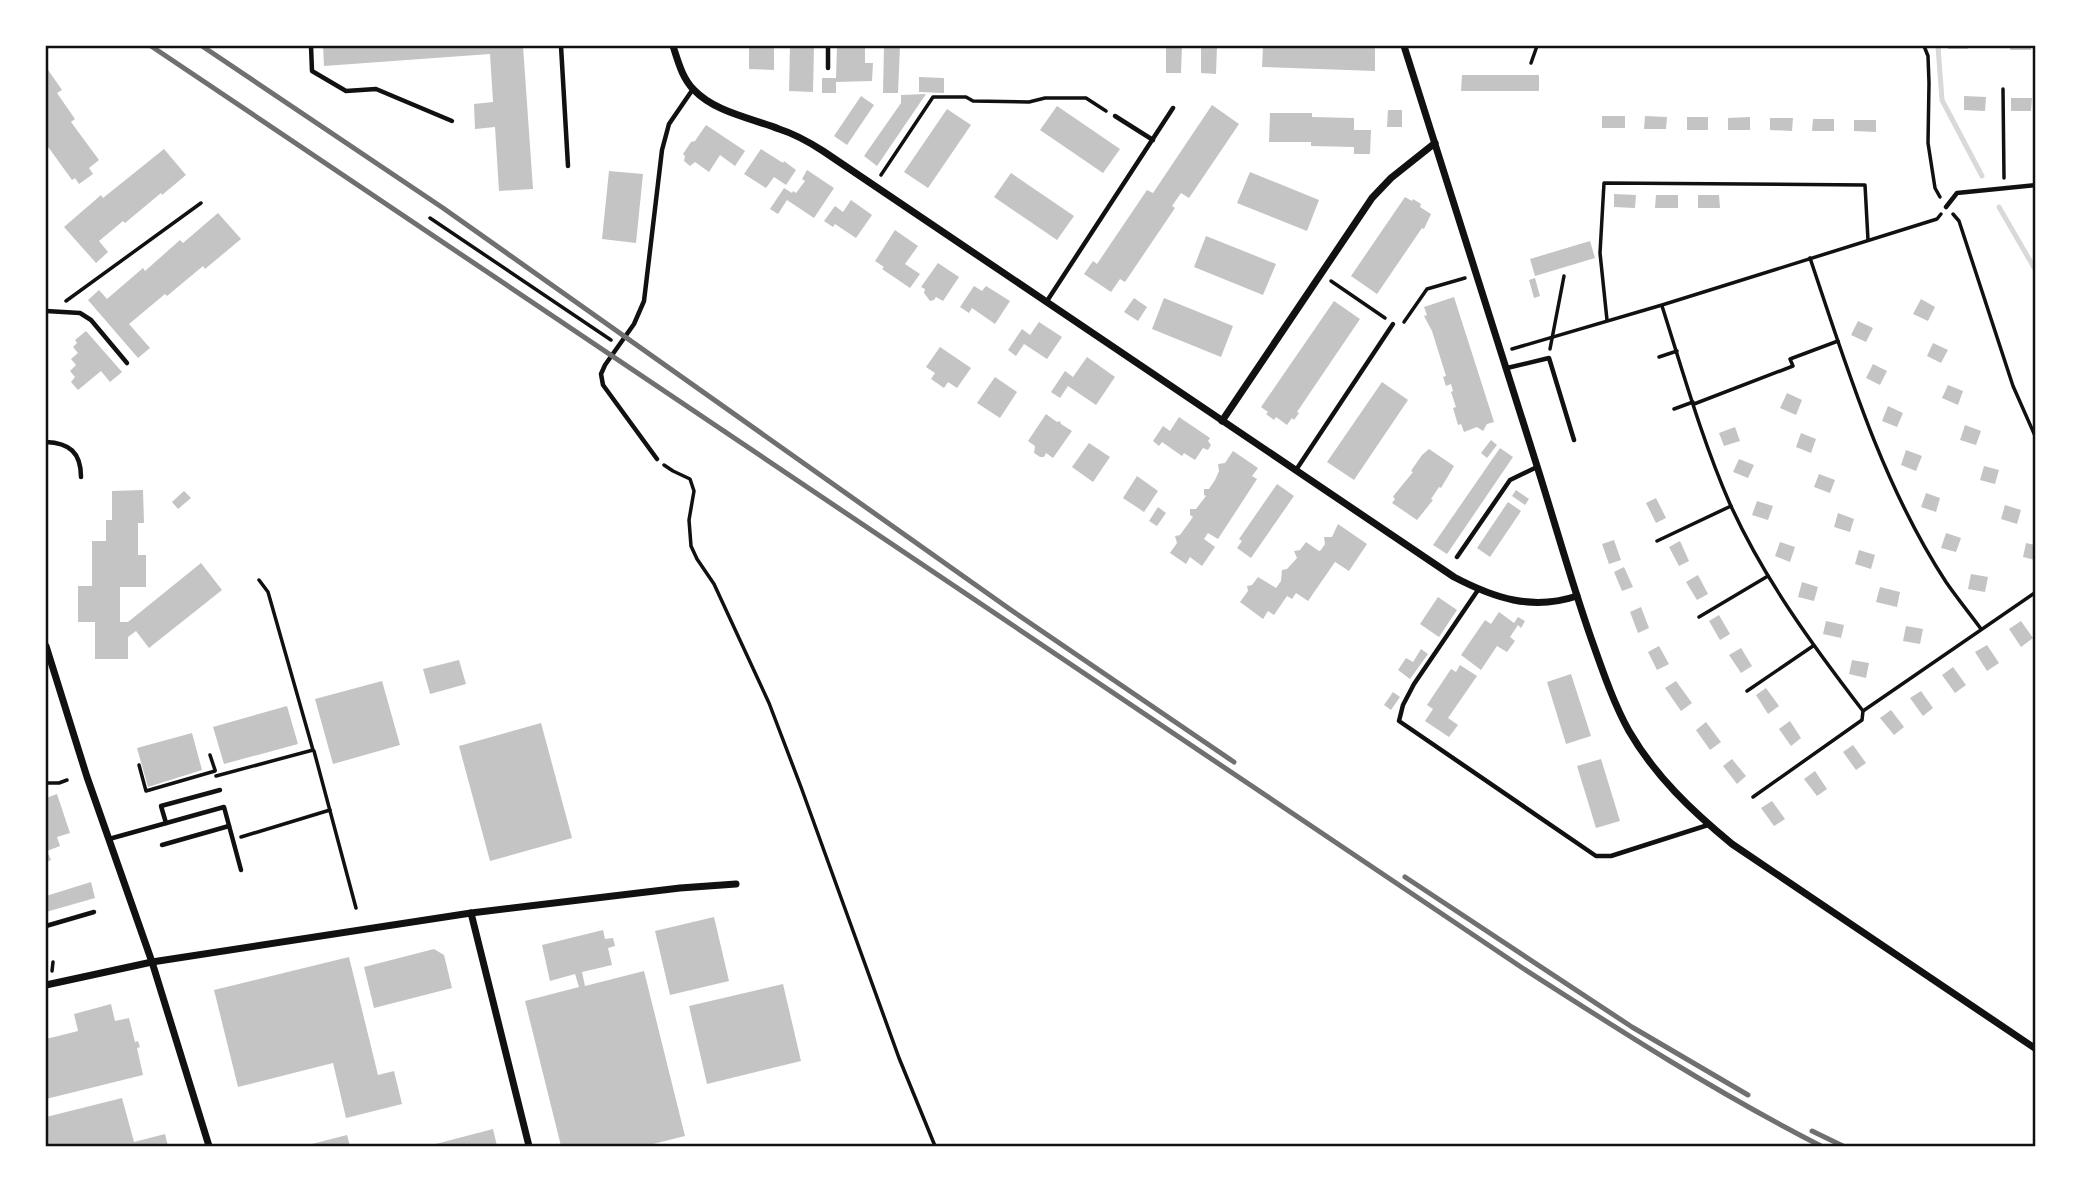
<svg xmlns="http://www.w3.org/2000/svg" width="2081" height="1192" font-family="Merriweather,serif">
<style>
.lines{fill:none;stroke-linecap:round;stroke-linejoin:round}
.stream{stroke:#d9d9d9;stroke-width:5}
.building{fill:#c4c4c4}
.path{stroke:#111;stroke-width:3.5}
.service{stroke:#111;stroke-width:4.5}
.minor{stroke:#111;stroke-width:7}
.rail{stroke:#707070;stroke-width:5}
.neatline{fill:none;stroke:#111;stroke-width:2.5}
</style>
<rect width="100%" height="100%" fill="#fff"/>
<g class="lines">
<g class="stream">
<path d="M1938,46L1942,100L1982,176"/>
<path d="M1999,207L2036,271"/>
</g>
</g>
<g class="building">
<path d="M323,46H523L533,189L499,191L495,127L475,129L474,104L493,102L490,54L324,66Z"/>
<path d="M749,46H774V70L749,69Z"/>
<path d="M790,46H814L813,92L789,91Z"/>
<path d="M837,46H865V63H873L872,81L836,82V93H822V78H836Z"/>
<path d="M884,46H900L898,93H883Z"/>
<path d="M1166,46H1182L1181,73H1166Z"/>
<path d="M1201,46H1217L1216,74L1201,73Z"/>
<path d="M1263,46H1375V71L1262,67Z"/>
<rect x="1948" y="46" width="20" height="3"/>
<rect x="2010" y="46" width="21" height="4"/>
<path d="M46,67L62,90L57,93L75,119L71,122L99,160L89,168L93,174L79,184L75,178L72,180L46,144V140L48,138L46,135Z"/>
<path d="M1462,75H1539V91H1461Z"/>
<path d="M919,77L944,78V93L919,92Z"/>
<path d="M926,94L877,166L864,156L901,103V95Z"/>
<path d="M861,96L874,105L847,145L834,136Z"/>
<path d="M1964,96L1986,97L1985,111L1964,110Z"/>
<path d="M2011,98H2032L2031,111H2011Z"/>
<path d="M1212,105L1239,124L1189,198L1181,193L1172,206L1175,208L1125,282L1120,279L1111,292L1084,274L1093,261L1097,264L1147,190L1153,193Z"/>
<path d="M1057,106L1120,149L1103,173L1040,130Z"/>
<path d="M947,109L971,125L928,188L904,172Z"/>
<path d="M1388,110H1402V127H1387Z"/>
<path d="M1270,113H1312V117L1354,118V130H1371L1370,154H1354V147L1311,146V142H1269Z"/>
<rect x="1602" y="116" width="23" height="12"/>
<path d="M1645,116L1667,117L1666,129H1644Z"/>
<rect x="1687" y="117" width="21" height="13"/>
<path d="M1750,117V130H1728V118Z"/>
<path d="M1770,118H1793L1792,131L1770,130Z"/>
<path d="M1813,119H1834V131H1812Z"/>
<path d="M1854,120H1876V132L1854,131Z"/>
<path d="M706,125L745,151L735,166L720,155L709,172L695,162L690,166L684,161L685,156L683,154L691,142L695,141Z"/>
<path d="M164,149L186,175L162,195L161,193L125,223L123,221L99,241L108,252L96,263L64,227L101,195L103,198Z"/>
<path d="M761,149L783,163L784,161L796,170L786,185L774,177L766,188L744,174Z"/>
<path d="M807,170L834,188L814,218L787,200L778,214L770,209L784,188L792,193L793,191L796,193L805,181L802,179Z"/>
<path d="M609,171L643,174L636,243L602,239Z"/>
<path d="M1250,172L1319,200L1307,231L1237,203Z"/>
<path d="M1011,173L1074,216L1057,240L994,197Z"/>
<path d="M1614,194L1636,195L1635,208L1614,207Z"/>
<path d="M1656,195H1678V208H1655Z"/>
<path d="M1698,195H1719L1720,208H1698Z"/>
<path d="M1405,197L1412,201L1413,199L1421,204L1420,207L1431,214L1424,229L1422,228L1377,294L1351,276Z"/>
<path d="M851,200L872,215L856,238L835,224L833,227L824,221L835,206L843,212Z"/>
<path d="M218,213L241,239L205,269L203,266L167,296L165,294L129,324L150,348L138,358L88,300L99,290L107,299L143,268L145,271L180,240L183,243Z"/>
<path d="M895,230L918,246L905,264L920,274L910,288L882,269L884,267L875,261Z"/>
<path d="M1206,236L1276,264L1263,295L1194,267Z"/>
<path d="M1590,241L1595,258L1535,276L1530,259Z"/>
<path d="M938,263L959,277L943,301L936,297L934,300L930,301L924,293L925,289L921,287Z"/>
<path d="M1535,278L1540,296L1534,298L1529,280Z"/>
<path d="M974,286L982,291L986,286L1010,301L995,324L972,308L969,313L960,307Z"/>
<path d="M1454,297L1494,422L1487,424L1483,431L1477,427L1464,432L1461,424L1458,425L1453,408L1456,407L1451,392L1453,391L1451,384L1446,386L1443,377L1446,376L1432,331L1424,316L1427,315L1424,307Z"/>
<path d="M1134,298L1147,307L1138,321L1124,312Z"/>
<path d="M1164,298L1233,326L1221,357L1152,329Z"/>
<path d="M1921,299L1935,307L1928,321L1913,314Z"/>
<path d="M1334,301L1360,319L1297,412L1299,413L1294,420L1292,418L1287,425L1276,417L1274,420L1266,414L1268,412L1261,407Z"/>
<path d="M1858,321L1873,328L1866,342L1851,335Z"/>
<path d="M1039,322L1062,337L1047,359L1024,344L1016,356L1008,350L1022,329L1030,335Z"/>
<path d="M86,331L122,372L110,382L101,371L78,390L71,382L75,377L70,371L76,365L71,359L78,353L73,347L77,343L75,340Z"/>
<path d="M1933,343L1948,350L1941,363L1927,356Z"/>
<path d="M940,347L971,368L957,388L948,382L944,388L931,379L935,373L926,367Z"/>
<path d="M1087,357L1115,377L1096,405L1068,386L1060,398L1051,392L1065,371L1073,377Z"/>
<path d="M1873,364L1887,371L1880,385L1866,378Z"/>
<path d="M995,377L1017,392L1000,418L977,403Z"/>
<path d="M1382,382L1408,400L1354,480L1327,462Z"/>
<path d="M1948,385L1963,391L1958,405L1942,398Z"/>
<path d="M1787,393L1802,400L1796,415L1780,408Z"/>
<path d="M1888,406L1903,413L1897,427L1882,421Z"/>
<path d="M1046,414L1057,422L1060,421L1061,424L1072,431L1053,458L1046,453L1044,457H1040L1034,453L1035,446L1028,441Z"/>
<path d="M1179,417L1210,438L1208,441L1211,445L1208,450L1203,448L1195,460L1184,453L1182,456L1162,442L1159,446L1153,441L1163,426L1170,431Z"/>
<path d="M1965,425L1981,431L1976,445L1960,440Z"/>
<path d="M1735,427L1740,441L1724,446L1719,433Z"/>
<path d="M1801,433L1816,439L1811,453L1796,447Z"/>
<path d="M1491,440L1497,445L1487,458L1481,453Z"/>
<path d="M1089,443L1110,457L1093,482L1072,467Z"/>
<path d="M1500,448L1513,457L1447,554L1433,545Z"/>
<path d="M1429,449L1454,466L1441,488L1439,487L1431,499L1433,500L1417,520L1392,503L1395,499L1393,497L1395,494L1413,472L1411,471L1413,468L1422,455Z"/>
<path d="M1906,450L1922,456L1916,471L1901,465Z"/>
<path d="M1233,451L1258,468L1252,476L1257,479L1218,539L1208,533L1204,539L1215,547L1202,566L1190,557L1186,564L1170,553L1177,543L1175,536L1180,535L1193,517L1190,515V509H1196L1206,496L1204,495V489H1209L1215,480L1219,471L1218,464L1225,463Z"/>
<path d="M1739,459L1754,465L1748,478L1733,472Z"/>
<path d="M1984,466L1999,470L1995,484L1980,480Z"/>
<path d="M1819,474L1835,480L1830,493L1814,487Z"/>
<path d="M1137,476L1158,491L1144,512L1123,498Z"/>
<path d="M1277,484L1294,496L1251,558L1237,548L1242,541L1239,539Z"/>
<path d="M143,490L144,523H138V555H146V587H120V622H128L201,563L222,590L149,648L136,631L128,637V659H95V622H78V586H92V541H106V520H112V491Z"/>
<path d="M1516,490L1529,499L1525,505L1512,496Z"/>
<path d="M184,491L191,498L178,509L172,502Z"/>
<path d="M1926,493L1940,498L1936,512L1921,507Z"/>
<path d="M1656,498L1666,518L1656,523L1646,503Z"/>
<path d="M1757,501L1773,506L1768,520L1752,515Z"/>
<path d="M1508,502L1521,511L1490,557L1477,548Z"/>
<path d="M2005,505L2021,510L2017,524L2001,519Z"/>
<path d="M1158,507L1166,513L1157,526L1149,521Z"/>
<path d="M1838,513L1854,519L1850,532L1834,527Z"/>
<path d="M1338,524L1367,544L1349,571L1335,562L1308,601L1296,593L1292,599L1287,596L1274,615L1268,611L1263,619L1240,602L1248,591L1247,586L1252,585L1258,577L1276,588L1281,581L1282,570L1287,569L1297,558L1294,551L1300,550L1306,542L1319,551L1321,550L1325,544L1324,537H1332Z"/>
<path d="M1946,533L1961,538L1956,552L1941,548Z"/>
<path d="M1614,540L1621,560L1609,564L1602,544Z"/>
<path d="M1680,541L1689,561L1679,566L1669,547Z"/>
<path d="M1780,542L1795,547L1790,562L1775,556Z"/>
<path d="M2026,543L2035,545V560L2023,557Z"/>
<path d="M1859,550L1875,555L1871,569L1855,564Z"/>
<path d="M1624,567L1633,587L1622,591L1614,572Z"/>
<path d="M1971,574L1988,577L1985,592L1968,589Z"/>
<path d="M1698,575L1708,594L1697,600L1686,582Z"/>
<path d="M1802,582L1818,587L1814,601L1798,597Z"/>
<path d="M1880,587L1900,592L1897,607L1876,602Z"/>
<path d="M1438,597L1457,610L1439,637L1420,624Z"/>
<path d="M1641,607L1649,628L1638,633L1630,612Z"/>
<path d="M1499,612L1514,623L1518,617L1525,621L1521,628L1518,625L1510,637L1515,641L1507,652L1497,646L1481,670L1461,655L1485,620L1491,624Z"/>
<path d="M1719,615L1730,634L1720,640L1709,621Z"/>
<path d="M1826,621L1844,625L1841,638L1823,634Z"/>
<path d="M2021,621L2033,638L2021,647L2009,629Z"/>
<path d="M1906,626L1923,629L1920,644L1903,641Z"/>
<path d="M1987,645L1999,663L1987,671L1975,652Z"/>
<path d="M1659,646L1669,664L1657,670L1648,652Z"/>
<path d="M1741,648L1752,666L1741,673L1729,655Z"/>
<path d="M1421,649L1428,654L1410,679L1398,670L1406,658L1413,662Z"/>
<path d="M459,660L466,684L430,694L423,669Z"/>
<path d="M1852,660L1869,663L1866,678L1849,674Z"/>
<path d="M1460,665L1477,676L1448,718L1458,725L1449,737L1425,721L1433,709L1427,705L1451,669L1456,672Z"/>
<path d="M1953,667L1966,685L1955,693L1942,675Z"/>
<path d="M1571,674L1591,736L1566,744L1547,682Z"/>
<path d="M382,681L400,745L333,764L315,699Z"/>
<path d="M1676,681L1692,703L1681,711L1665,688Z"/>
<path d="M1766,688L1779,706L1768,714L1756,695Z"/>
<path d="M1921,691L1933,708L1923,716L1910,698Z"/>
<path d="M1393,692L1400,697L1391,710L1384,705Z"/>
<path d="M287,706L298,744L224,764L213,727Z"/>
<path d="M1891,710L1904,727L1894,735L1880,718Z"/>
<path d="M1790,721L1801,738L1791,746L1779,729Z"/>
<path d="M1706,722L1721,742L1710,750L1696,730Z"/>
<path d="M541,723L572,838L490,861L459,746Z"/>
<path d="M192,733L202,770L148,787L137,748Z"/>
<path d="M1853,745L1866,763L1856,770L1843,752Z"/>
<path d="M1601,759L1620,821L1596,828L1577,766Z"/>
<path d="M1732,759L1746,776L1737,784L1723,766Z"/>
<path d="M1815,771L1827,789L1817,796L1804,779Z"/>
<path d="M57,794L70,833L57,837L60,846L47,851L51,860L46,862V809L47,808L46,798Z"/>
<path d="M1772,801L1785,819L1774,826L1761,808Z"/>
<path d="M91,882L95,898L46,912V896Z"/>
<path d="M714,917L729,981L670,995L655,931Z"/>
<path d="M603,930L605,939L613,938L615,946L608,948L612,965L582,972L585,986L644,971L685,1136L645,1146H561L525,1001L579,987L575,974L550,981L542,945Z"/>
<path d="M434,949L444,955L452,988L374,1008L364,967Z"/>
<path d="M349,957L378,1075L394,1071L402,1104L346,1118L333,1063L238,1087L214,990Z"/>
<path d="M783,984L801,1061L707,1084L689,1006Z"/>
<path d="M111,1004L115,1021L129,1018L135,1042L138,1041L140,1047L137,1048L143,1075L46,1099V1039L78,1031L74,1014Z"/>
<path d="M122,1098L134,1142L165,1134L168,1146H47L46,1117Z"/>
<path d="M493,1129L497,1146H428Z"/>
<path d="M347,1135L350,1146H304Z"/>
</g>
<g class="lines">
<g class="path">
<path d="M1924,46L1928,56L1929,83L1928,143L1935,188L1940,197"/>
<path d="M1531,63L1537,46"/>
<path d="M2003,89L2004,178"/>
<path d="M881,175L933,97H966L973,101L1029,102L1045,98H1086L1106,111"/>
<path d="M1953,214L1959,221L2013,386L2036,438"/>
<path d="M430,218L611,340"/>
<path d="M1810,258C1847,368 1882,484 1946,582C1957,598 1970,614 1981,629"/>
<path d="M1331,281L1385,318"/>
<path d="M66,301L201,203"/>
<path d="M1662,306C1683,372 1702,440 1730,504C1764,579 1813,646 1863,711"/>
<path d="M1607,320L1600,253L1604,183L1865,185L1868,240"/>
<path d="M1404,322L1427,289L1465,278"/>
<path d="M1512,349L1662,305L1937,219L1941,214"/>
<path d="M1550,349L1564,276"/>
<path d="M1659,357L1677,351"/>
<path d="M1694,404L1793,366L1790,359L1838,341"/>
<path d="M1674,409L1693,402"/>
<path d="M664,465L673,471L690,479L694,491L689,520L691,546L697,559L714,584L769,703L801,787L899,1058L935,1146"/>
<path d="M1657,541L1731,506"/>
<path d="M1699,617L1768,576"/>
<path d="M1747,691L1813,646"/>
<path d="M314,751L356,908"/>
<path d="M210,755L215,770"/>
<path d="M139,765L146,791L215,771"/>
<path d="M216,776L313,750L268,592L259,580"/>
<path d="M46,783H59L67,780"/>
<path d="M1753,797L1862,720L1863,711L2036,592"/>
<path d="M241,837L330,810"/>
<path d="M52,971L53,962"/>
</g>
<g class="service">
<path d="M311,46L312,71L346,91L376,89L452,121"/>
<path d="M561,46L568,166"/>
<path d="M828,68V46"/>
<path d="M1115,116L1153,140"/>
<path d="M1946,207L1957,193L2036,185"/>
<path d="M1047,301L1173,108"/>
<path d="M46,311L80,313L91,320L127,363"/>
<path d="M1507,368L1549,358L1574,440"/>
<path d="M46,442C69,443 81,452 81,477"/>
<path d="M657,459L603,385L601,374L605,365L634,324L644,301L662,150L669,124L693,89"/>
<path d="M1296,470L1393,324"/>
<path d="M1457,557L1510,480L1537,467"/>
<path d="M1478,590L1414,684L1403,705L1399,721L1596,856H1611L1708,825"/>
<path d="M166,823L161,806L220,790"/>
<path d="M109,839L224,807L241,870"/>
<path d="M162,845L229,826"/>
<path d="M46,926L94,912"/>
</g>
<g class="minor">
<path d="M673,46C678,61 682,78 694,90C715,112 751,118 779,129C795,134 809,142 823,151L1454,577C1494,598 1532,611 1577,596"/>
<path d="M1404,46C1448,186 1493,325 1537,466C1555,523 1571,581 1591,638C1602,669 1613,702 1629,731C1655,776 1692,811 1732,844L2036,1049"/>
<path d="M1222,421L1372,198L1391,178L1435,143"/>
<path d="M46,646L87,777L152,962L209,1146"/>
<path d="M471,913L529,1146"/>
<path d="M46,985L152,962L471,913L680,888L736,884"/>
</g>
<g class="rail">
<path d="M151,46L1521,967C1619,1030 1717,1093 1821,1146"/>
<path d="M202,46L443,208L1011,610L1234,762"/>
<path d="M1405,877L1632,1027L1748,1095"/>
<path d="M1812,1131L1843,1146"/>
</g>
</g>
<rect width="2081" height="1192" fill="none" stroke="#ffffff" stroke-width="94"/>
<rect x="47" y="47" width="1987" height="1098" class="neatline"/>
</svg>
